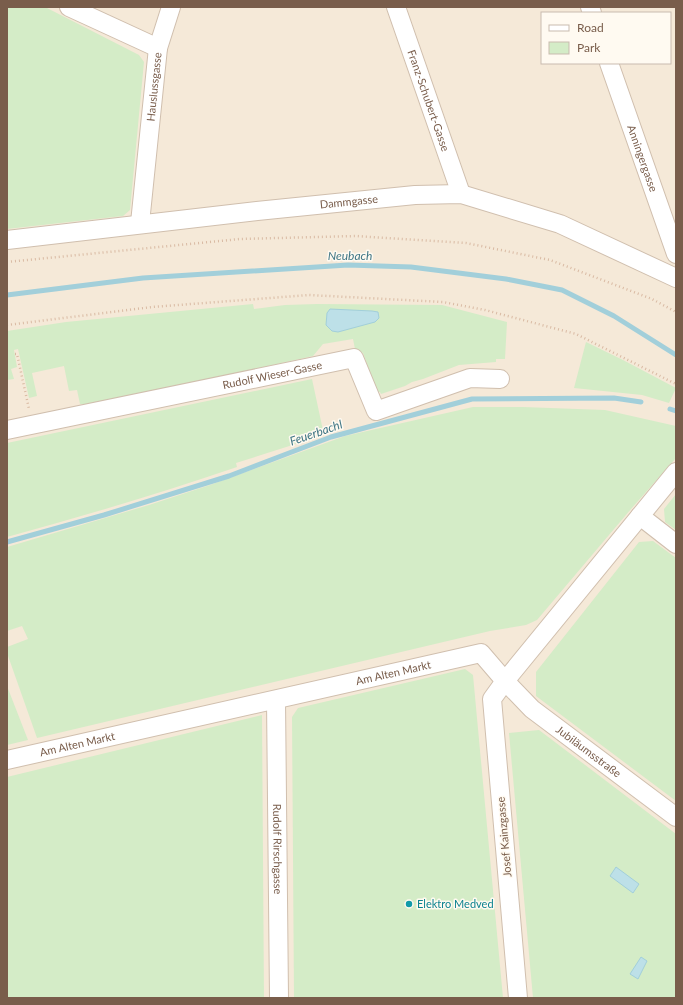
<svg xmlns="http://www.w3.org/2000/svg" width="683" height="1005" font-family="Lato,sans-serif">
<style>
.residential{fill:#f5e9d8;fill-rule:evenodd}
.green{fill:#d4ecc7}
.water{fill:#bde0e8;stroke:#a2cfda}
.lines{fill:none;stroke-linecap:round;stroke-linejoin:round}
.stream{stroke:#a2cfda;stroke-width:5}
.minor-casing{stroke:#d0bfae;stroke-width:20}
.path{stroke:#d9baa3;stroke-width:2.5;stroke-dasharray:1 3;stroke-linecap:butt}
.minor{stroke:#fff;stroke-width:18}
.culture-dot{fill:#0f9aa8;stroke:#fffaf1;stroke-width:1.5}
.labels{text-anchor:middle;stroke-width:3;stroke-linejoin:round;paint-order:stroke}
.street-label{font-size:11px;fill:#795d4b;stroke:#fffaf1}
.culture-label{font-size:11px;fill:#0d838f;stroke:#fffaf1;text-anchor:start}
.water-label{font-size:12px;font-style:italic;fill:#417786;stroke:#fffaf1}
</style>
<rect width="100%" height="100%" fill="#fdf6ea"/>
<path class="residential" d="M7,7H676V998H7ZM542,13H670V63H542Z"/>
<g class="green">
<path d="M7,7H45L139,55L144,62L130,210L123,216L7,229Z"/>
<path d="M253,304L254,309L285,305L317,304L442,305L507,322L505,359H496V362L459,365L423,379L412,382L405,386L381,394L380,392H377L363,353L355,349L353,339L323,344L313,356L84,407L83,404H80L77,390L69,391L64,366L32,373L37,396L29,398L18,349L14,350L17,367L11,369L14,379L7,380V331L66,322Z"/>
<path d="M586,342L623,360L676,388L669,403L642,395L574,388Z"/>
<path d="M312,379L324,435L236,463L237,467C161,493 84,516 7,537V443Z"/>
<path d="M473,407H523L605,410L676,426V458L631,509L537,620L526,625L490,631L37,738L7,653V647L28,639L22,626L7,631V547L149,505L210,485L345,436Z"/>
<path d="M676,494V530L665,522L664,509Z"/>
<path d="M653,541L676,558V801L536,696V672L639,542Z"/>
<path d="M465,669L473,675L503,998H294L292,717L298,708Z"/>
<path d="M7,686L28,740L7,745Z"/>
<path d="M262,715L264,998H7V777Z"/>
<path d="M539,730L676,834V998H533L509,733Z"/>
</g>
<g class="water">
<path d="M330,309L372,311L378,312L379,318L375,322L338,332L332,331L326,325L327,313Z"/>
<path d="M616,867L639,884L633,893L610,876Z"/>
<path d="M641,957L647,961L638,979L630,974Z"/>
</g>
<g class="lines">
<g class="stream">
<path d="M7,295L143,278L348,265L411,267L506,279L562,290L614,316L676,355"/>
<path d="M670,409L676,411"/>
<path d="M7,542L104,515L229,476L331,437L472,399L614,398L641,402"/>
</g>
<defs>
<g id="minor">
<path d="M69,7L158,48"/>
<path id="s1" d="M396,7L461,194"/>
<path d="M590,7L592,13"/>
<path id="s2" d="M609,63L676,254"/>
<path id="s3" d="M140,223L158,48L171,7"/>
<path id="s4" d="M7,240L257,211L415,195L461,194L560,224L676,278"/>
<path id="s5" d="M7,430L354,358L376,411L470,378L500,379"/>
<path d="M640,516L676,544"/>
<path id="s6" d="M276,700L279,998"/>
<path id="s7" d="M7,760L481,653L505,681L676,472"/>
<path id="s8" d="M518,998L492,699L505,681L532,709L676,817"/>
</g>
</defs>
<use href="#minor" class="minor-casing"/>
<g class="path">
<path d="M7,262L240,239L356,236L466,243L550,260L652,299L676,312"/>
<path d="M7,325L152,307L309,295L443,302L485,310L576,334L676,384"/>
<path d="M15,354H17L29,409"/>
</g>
<use href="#minor" class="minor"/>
</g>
<circle class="culture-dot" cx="409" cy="904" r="4"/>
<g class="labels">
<g class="street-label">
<text dy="4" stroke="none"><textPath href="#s3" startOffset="137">Hauslussgasse</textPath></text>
<text dy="4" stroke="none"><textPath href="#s1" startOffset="99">Franz-Schubert-Gasse</textPath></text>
<text dy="4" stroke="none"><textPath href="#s2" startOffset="101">Anningergasse</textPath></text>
<text dy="4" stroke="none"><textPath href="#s4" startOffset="344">Dammgasse</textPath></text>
<text dy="4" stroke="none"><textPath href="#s5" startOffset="271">Rudolf Wieser-Gasse</textPath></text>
<text dy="4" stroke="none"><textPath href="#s7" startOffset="396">Am Alten Markt</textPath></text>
<text dy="4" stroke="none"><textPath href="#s7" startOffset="72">Am Alten Markt</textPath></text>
<text dy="4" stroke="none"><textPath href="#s8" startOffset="432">Jubiläumsstraße</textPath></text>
<text transform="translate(504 837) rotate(-95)" y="4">Josef Kainzgasse</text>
<text dy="4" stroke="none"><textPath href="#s6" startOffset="149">Rudolf Rirschgasse</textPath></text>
</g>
<g class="culture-label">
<text x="417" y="908">Elektro Medved</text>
</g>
<g class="water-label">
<text x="350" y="260">Neubach</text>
<text transform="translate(316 433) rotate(-19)" y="4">Feuerbachl</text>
</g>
</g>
<rect width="683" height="1005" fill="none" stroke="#795d4b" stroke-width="16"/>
<rect x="541" y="12" width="130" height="52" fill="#fffaf1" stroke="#c9bbaf"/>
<rect x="549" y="25" width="20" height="6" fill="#ffffff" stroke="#c9bbaf"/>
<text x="577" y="32" font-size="12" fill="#795d4b">Road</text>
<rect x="549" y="42" width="20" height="12" fill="#d4ecc7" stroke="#c9bbaf"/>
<text x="577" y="52" font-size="12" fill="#795d4b">Park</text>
</svg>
